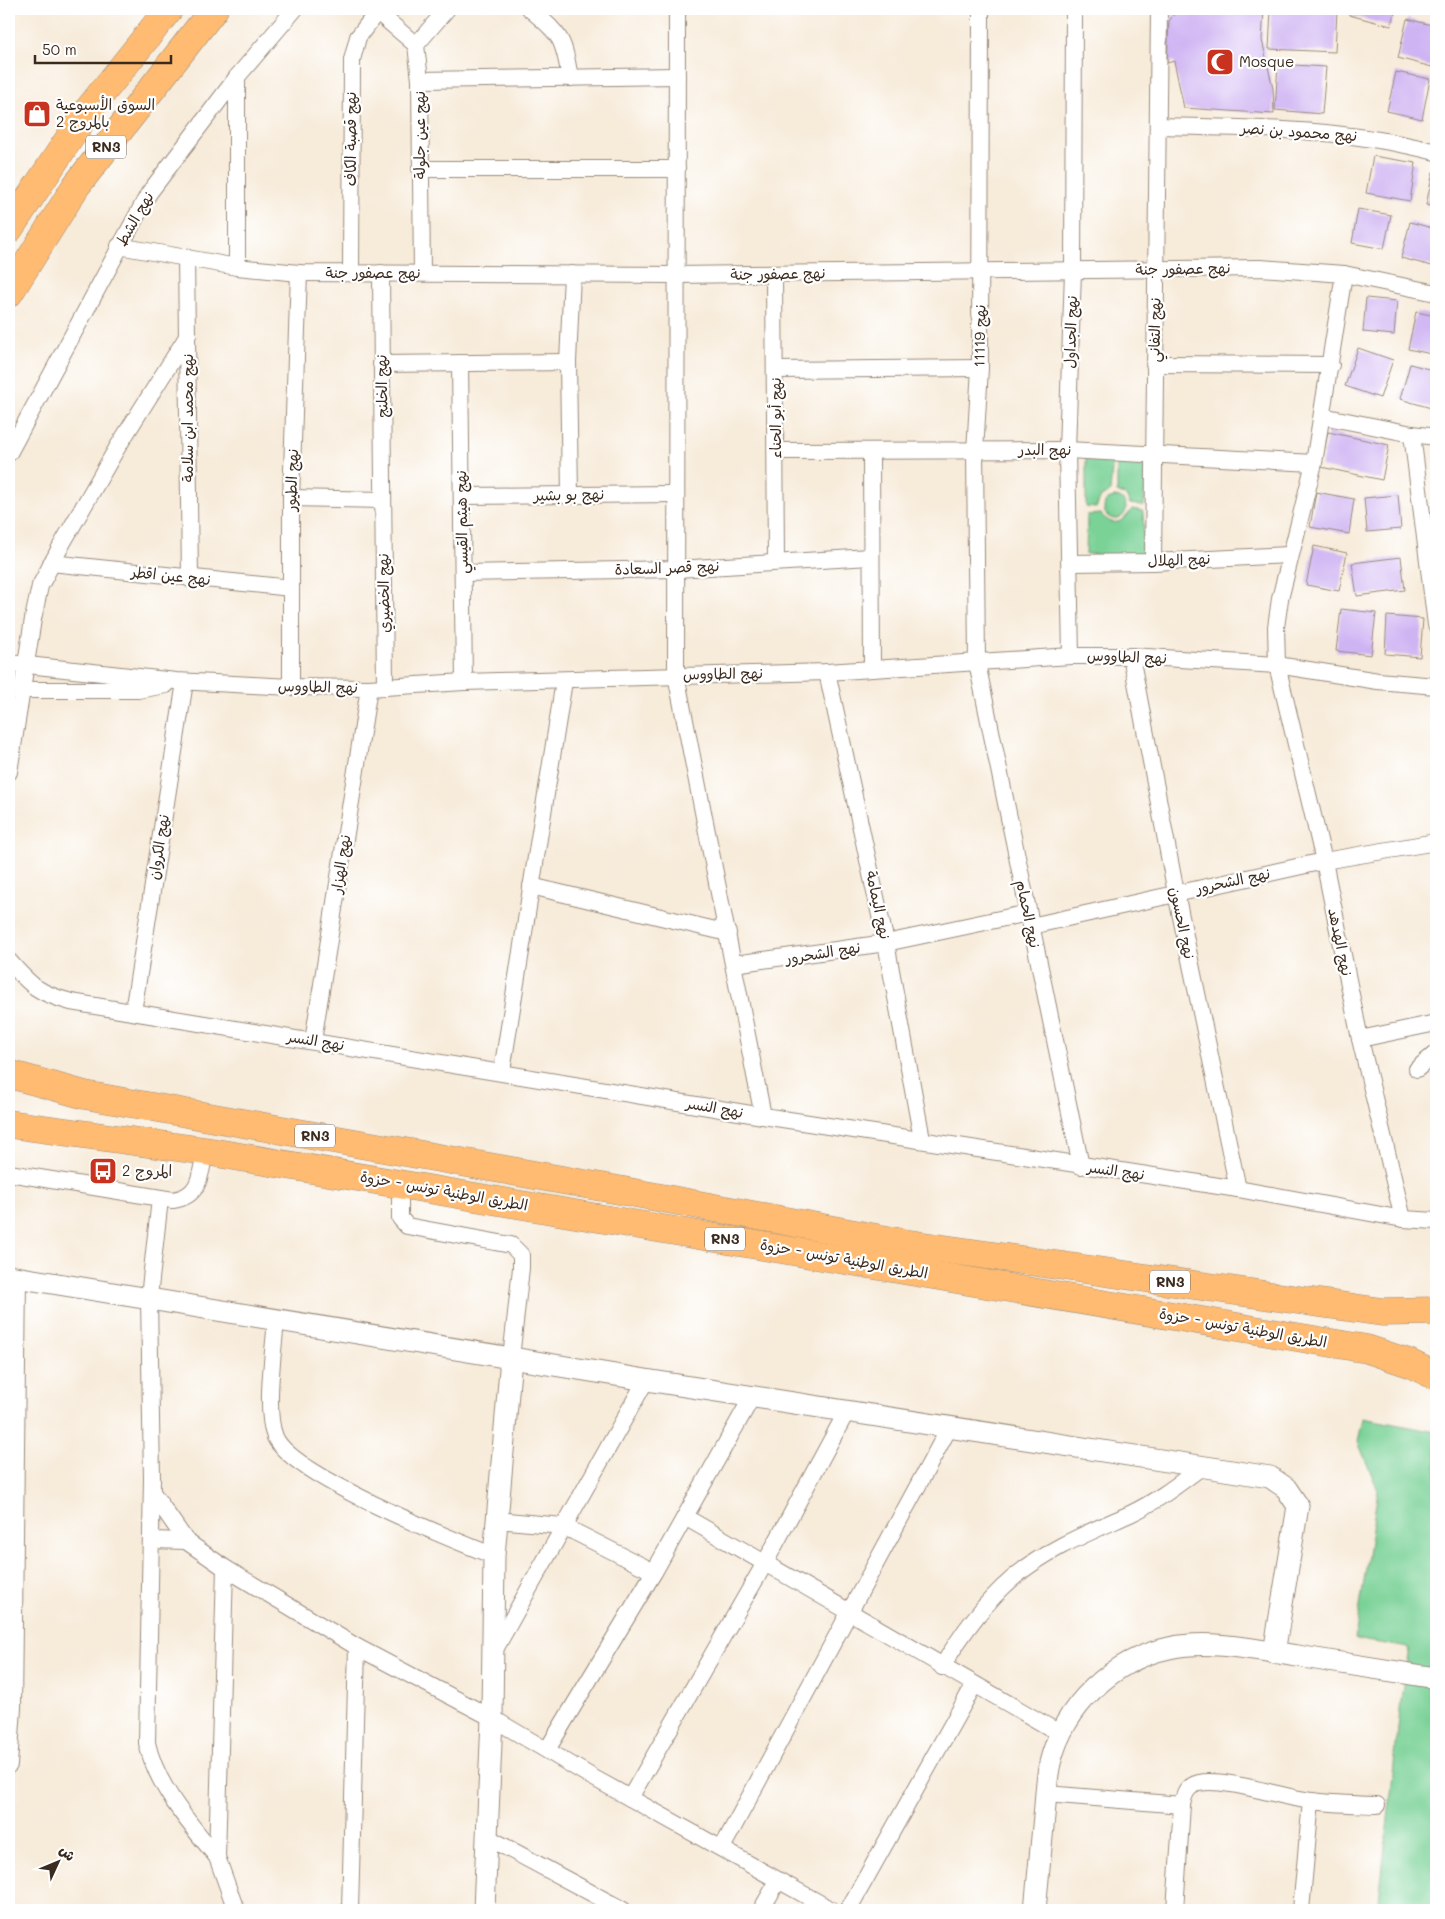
<svg xmlns="http://www.w3.org/2000/svg" width="1445" height="1919" font-family="Mali,'Playpen Sans Arabic',sans-serif">
<style>
.green{fill:#7ad297;stroke:#5a7e5a}
.building{fill:#cfb4f3}
.lines{fill:none;stroke-linecap:round;stroke-linejoin:round}
.minor-casing{stroke:#998a7c;stroke-width:18}
.tertiary-casing{stroke:#998a7c;stroke-width:23}
.trunk-casing{stroke:#998a7c;stroke-width:29}
.minor{stroke:#fff;stroke-width:16}
.tertiary{stroke:#fff;stroke-width:21}
.trunk{stroke:#ffbb71;stroke-width:28}
.labels{text-anchor:middle;stroke-width:4.5;stroke-linejoin:round;paint-order:stroke}
.shield{fill:#fff;stroke:#766a62;stroke-width:1}
.shield-label{font-size:14px;font-weight:bold;fill:#3b2a1e}
.poi-label{font-size:15px;fill:#3b2a1e;stroke:#fff;text-anchor:start}
.street-label{font-size:15px;fill:#3b2a1e;stroke:#fff}
</style>
<rect width="100%" height="100%" fill="#fff"/>
<filter id="ink" filterUnits="userSpaceOnUse"><feTurbulence type="fractalNoise" baseFrequency=".02" numOctaves="2"/><feDisplacementMap in="SourceGraphic" scale="10" xChannelSelector="R" yChannelSelector="G"/><feConvolveMatrix kernelMatrix="1 2 1 2 8 2 1 2 1" color-interpolation-filters="sRGB"/></filter>
<filter id="wash" filterUnits="userSpaceOnUse"><feTurbulence type="fractalNoise" baseFrequency=".0096" numOctaves="4" result="noise"/><feDisplacementMap in="SourceGraphic" scale="20" xChannelSelector="R" yChannelSelector="G"/><feGaussianBlur stdDeviation="1.12" result="paint"/><feColorMatrix in="noise" values="0 0 0 0 0 0 0 0 0 0 0 0 0 0 0 0 0 1.4 0 .05"/><feComposite in="paint" operator="in"/></filter>
<g filter="url(#wash)">
<rect width="100%" height="100%" fill="#f7ebd9"/>
<g class="green">
<path d="M1086,454L1113,457L1110,492L1101,497L1096,508L1086,507Z"/>
<path d="M1117,458L1147,462L1144,506L1130,504L1126,496L1117,492Z"/>
<circle cx="1115" cy="508" r="11"/>
<path d="M1132,509L1143,511L1145,556L1086,554L1087,515L1101,514C1113,528 1123,523 1132,509Z"/>
<path d="M1363,1418L1436,1432V1910H1378L1402,1692L1409,1648L1355,1639L1378,1490L1358,1442Z"/>
</g>
<g id="blocks">
<g class="building">
<path d="M1178,9H1264L1262,40L1273,89L1274,114L1184,108L1174,61L1167,63L1169,21Z"/>
<path d="M1271,9H1337L1335,52L1269,49Z"/>
<path d="M1351,9H1396L1391,26L1349,15Z"/>
<path d="M1407,19L1436,26V68L1398,58Z"/>
<path d="M1278,64L1326,67L1322,114L1275,110Z"/>
<path d="M1396,72L1430,79L1422,119L1387,111Z"/>
<path d="M1373,156L1416,163L1410,201L1366,193Z"/>
<path d="M1433,172H1436V207L1426,205Z"/>
<path d="M1358,209L1391,215L1384,249L1352,243Z"/>
<path d="M1410,222L1436,229V249L1432,266L1401,258Z"/>
<path d="M1366,298L1397,301L1394,335L1363,332Z"/>
<path d="M1416,312L1436,316V355L1408,349Z"/>
<path d="M1358,348L1393,360L1380,398L1345,386Z"/>
<path d="M1410,364L1436,371V390L1431,408L1400,399Z"/>
<path d="M1328,432L1389,445L1382,480L1321,467Z"/>
<path d="M1316,492L1354,499L1349,534L1310,527Z"/>
<path d="M1398,495L1401,529L1367,532L1364,498Z"/>
<path d="M1314,546L1347,553L1339,591L1306,585Z"/>
<path d="M1401,557L1405,590L1357,596L1352,563Z"/>
<path d="M1341,609L1376,613L1371,655L1336,651Z"/>
<path d="M1387,616L1423,619L1420,657L1385,654Z"/>
</g>
</g>
</g>
<g filter="url(#ink)">
<use href="#blocks" fill-opacity="0" stroke="#998a7c" stroke-width="1"/>
<g class="lines">
<defs>
<g id="minor">
<path d="M374,9L416,45"/>
<path d="M530,9C561,36 563,36 570,78"/>
<path d="M677,9L676,675L763,1116"/>
<path d="M981,9L980,368L975,451L977,663L1081,1166"/>
<path d="M237,77V267"/>
<path d="M420,80L677,76"/>
<path d="M1159,126C1255,128 1343,128 1436,152"/>
<path d="M420,169H677"/>
<path d="M119,246L237,267L299,273L676,275L1260,268L1344,274L1436,293"/>
<path d="M186,257L190,579"/>
<path d="M351,273L352,60L358,37L377,12"/>
<path d="M381,273L385,687"/>
<path d="M422,273L420,80L416,45L447,9"/>
<path d="M774,274L776,561"/>
<path d="M1344,274L1314,463L1280,599L1276,627L1277,665L1324,861L1360,1039L1403,1219"/>
<path d="M460,363L464,682"/>
<path d="M381,364L568,362"/>
<path d="M1154,364L1331,365"/>
<path d="M776,370L980,368"/>
<path d="M1322,416L1412,434L1436,437"/>
<path d="M1412,434L1436,625"/>
<path d="M776,451L1067,450L1314,463"/>
<path d="M9,453L149,193L237,77L295,9"/>
<path d="M871,453L872,669"/>
<path d="M570,495L568,362L572,274"/>
<path d="M462,496L676,494"/>
<path d="M291,498L383,500"/>
<path d="M1153,562L1159,9"/>
<path d="M51,563L291,588"/>
<path d="M1070,563L1153,562L1289,555"/>
<path d="M463,573L677,569L870,557"/>
<path d="M1071,656L1067,450L1073,271L1074,9"/>
<path d="M1131,656L1176,893L1238,1189"/>
<path d="M9,663L176,681L291,687L369,688L464,682L827,672L1071,656H1131L1277,665L1378,681L1436,686"/>
<path d="M827,672L886,943L922,1139"/>
<path d="M291,687V498L299,273"/>
<path d="M22,690H138L166,685"/>
<path d="M9,772L33,619L40,586L62,544L117,448L188,335"/>
<path d="M531,886L728,933"/>
<path d="M1031,926L1324,861L1436,842"/>
<path d="M9,961C31,986 38,993 71,1002L763,1116L1238,1189L1403,1219L1436,1221"/>
<path d="M734,964L886,943L1028,913"/>
<path d="M133,1012L185,682"/>
<path d="M1360,1039L1436,1023"/>
<path d="M313,1041L369,688"/>
<path d="M1417,1069L1436,1053"/>
<path d="M502,1071L564,681"/>
<path d="M9,1173L173,1200C201,1196 200,1175 205,1151"/>
<path d="M400,1183V1218L407,1226L511,1245L521,1255V1268L511,1358"/>
<path d="M160,1199L149,1297L152,1479L147,1743C157,1787 189,1823 217,1857"/>
<path d="M276,1319C274,1350 264,1410 275,1437C291,1475 451,1539 494,1556"/>
<path d="M152,1492L186,1541"/>
<path d="M685,1517L1061,1734"/>
<path d="M496,1520L563,1526L654,1572"/>
<path d="M151,1540L186,1541L225,1568L357,1647L492,1718L592,1777L832,1910"/>
<path d="M225,1568L217,1857L236,1910"/>
<path d="M493,1653L646,1380"/>
<path d="M942,1667C962,1633 983,1604 1013,1578C1047,1549 1090,1532 1130,1514C1156,1502 1180,1483 1203,1466"/>
<path d="M547,1750L654,1572L752,1397"/>
<path d="M9,1765L13,1708L18,1278"/>
<path d="M1046,1794L1182,1805"/>
<path d="M630,1798L765,1563L847,1411"/>
<path d="M487,1837L623,1910"/>
<path d="M722,1848L949,1428"/>
<path d="M350,1910L357,1647"/>
<path d="M761,1910L778,1881"/>
<path d="M848,1910L974,1685"/>
<path d="M1175,1910L1182,1805C1184,1794 1187,1786 1199,1783C1224,1777 1284,1798 1312,1801C1333,1804 1355,1804 1377,1805"/>
<path d="M1301,1910L1311,1801"/>
</g>
<g id="tertiary">
<path d="M9,1276L646,1380L1270,1477L1286,1488L1298,1506L1274,1653"/>
<path d="M484,1910L492,1718L494,1556L511,1358"/>
<path d="M1035,1910C1038,1879 1041,1847 1044,1816C1046,1798 1046,1780 1050,1763C1064,1706 1112,1660 1169,1648C1210,1639 1257,1650 1297,1656C1344,1663 1390,1671 1436,1678"/>
</g>
<g id="trunk">
<path d="M9,229L89,109L169,9"/>
<path d="M9,293L76,186L214,9"/>
<path d="M9,1074L85,1095L624,1191L903,1243L1382,1312L1436,1311"/>
<path d="M9,1124L205,1151L1367,1349L1409,1363L1436,1376"/>
</g>
</defs>
<use href="#minor" class="minor-casing"/>
<use href="#tertiary" class="tertiary-casing"/>
<use href="#trunk" class="trunk-casing"/>
<use href="#minor" class="minor"/>
<use href="#tertiary" class="tertiary"/>
<use href="#trunk" class="trunk"/>
</g>
</g>
<defs>
<symbol id="mosque-square" viewBox="-11 -11 22 22"><rect x="-9" y="-9" width="18" height="18" rx="4" fill="#c8321e" stroke="#fff"/><path d="M3.5-4.9A6 6 0 1 0 3.5 4.9A5 5 0 1 1 3.5-4.9Z" fill="#fff"/></symbol>
<symbol id="shop-square" viewBox="-11 -11 22 22"><rect x="-9" y="-9" width="18" height="18" rx="4" fill="#c8321e" stroke="#fff"/><path d="M-5-2.5h2.3a2.7 3.5 0 0 1 5.4 0H5L5.5 6h-11ZM-1.5-2.5h3a1.5 2.3 0 0 0-3 0Z" fill="#fff"/></symbol>
<symbol id="bus-square" viewBox="-11 -11 22 22"><rect x="-9" y="-9" width="18" height="18" rx="4" fill="#c8321e" stroke="#fff"/><path d="M-5-6H5V4H4V6H2V4H-2V6H-4V4H-5ZM-3.5-4V0h7V-4ZM-3.5 1.2v1.5H-2V1.2ZM2 1.2v1.5H3.5V1.2Z" fill="#fff"/></symbol>
</defs>
<g fill-rule="evenodd">
<use href="#mosque-square" x="1204" y="46" width="32" height="32"/>
<use href="#shop-square" x="21" y="98" width="32" height="32"/>
<use href="#bus-square" x="87" y="1155" width="32" height="32"/>
</g>
<g class="labels">
<g class="shield">
<rect x="86" y="135.5" width="40" height="23" rx="4"/>
<rect x="295" y="1124.5" width="40" height="23" rx="4"/>
<rect x="705" y="1227.5" width="40" height="23" rx="4"/>
<rect x="1150" y="1270.5" width="40" height="23" rx="4"/>
</g>
<g class="shield-label">
<text x="106" y="152">RN3</text>
<text x="315" y="1141">RN3</text>
<text x="725" y="1244">RN3</text>
<text x="1170" y="1287">RN3</text>
</g>
<g class="poi-label">
<text x="1239" y="67">Mosque</text>
<text x="56" y="110">السوق الأسبوعية<tspan x="56" dy="17">بالمروج 2</tspan></text>
<text x="122" y="1176">المروج 2</text>
</g>
<g class="street-label">
<text transform="translate(1299 132) rotate(4)" y="5">نهج محمود بن نصر</text>
<text transform="translate(420 135) rotate(-90)" y="5">نهج عين جلولة</text>
<text transform="translate(351 139) rotate(-90)" y="5">نهج قصبة الكاف</text>
<text transform="translate(135 219) rotate(-60)" y="5">نهج الشط</text>
<text transform="translate(1183 269) rotate(-1)" y="5">نهج عصفور جنة</text>
<text x="373" y="278">نهج عصفور جنة</text>
<text transform="translate(778 274) rotate(-1)" y="5">نهج عصفور جنة</text>
<text transform="translate(1155 330) rotate(-89)" y="5">نهج التفاني</text>
<text transform="translate(1071 332) rotate(-88)" y="5">نهج الجداول</text>
<text transform="translate(980 336) rotate(-89)" y="5">نهج 11119</text>
<text transform="translate(382 386) rotate(-91)" y="5">نهج الخلنج</text>
<text transform="translate(188 418) rotate(-90)" y="5">نهج محمد ابن سلامة</text>
<text transform="translate(776 418) rotate(-90)" y="5">نهج أبو الحناء</text>
<text x="1045" y="455">نهج البدر</text>
<text transform="translate(292 480) rotate(-88)" y="5">نهج الطيور</text>
<text transform="translate(569 495) rotate(-1)" y="5">نهج بو بشير</text>
<text transform="translate(462 522) rotate(-91)" y="5">نهج هيثم القيسي</text>
<text transform="translate(1179 560) rotate(-2)" y="5">نهج الهلال</text>
<text transform="translate(667 568) rotate(-2)" y="5">نهج قصر السعادة</text>
<text transform="translate(171 576) rotate(6)" y="5">نهج عين اقطر</text>
<text transform="translate(384 593) rotate(-91)" y="5">نهج الخضيري</text>
<text transform="translate(1127 657) rotate(2)" y="5">نهج الطاووس</text>
<text transform="translate(723 674) rotate(-1)" y="5">نهج الطاووس</text>
<text transform="translate(318 687) rotate(1)" y="5">نهج الطاووس</text>
<text transform="translate(159 847) rotate(-81)" y="5">نهج الكروان</text>
<text transform="translate(341 864) rotate(-81)" y="5">نهج الهزار</text>
<text transform="translate(1233 881) rotate(-12)" y="5">نهج الشحرور</text>
<text transform="translate(878 905) rotate(78)" y="5">نهج اليمامة</text>
<text transform="translate(1028 914) rotate(78)" y="5">نهج الحمام</text>
<text transform="translate(1182 923) rotate(78)" y="5">نهج الحسون</text>
<text transform="translate(1340 942) rotate(78)" y="5">نهج الهدهد</text>
<text transform="translate(823 953) rotate(-9)" y="5">نهج الشحرور</text>
<text transform="translate(316 1041) rotate(9)" y="5">نهج النسر</text>
<text transform="translate(715 1108) rotate(10)" y="5">نهج النسر</text>
<text transform="translate(1116 1171) rotate(8)" y="5">نهج النسر</text>
<text transform="translate(444 1191) rotate(10)" y="5">الطريق الوطنية تونس - حزوة</text>
<text transform="translate(844 1259) rotate(10)" y="5">الطريق الوطنية تونس - حزوة</text>
<text transform="translate(1243 1328) rotate(10)" y="5">الطريق الوطنية تونس - حزوة</text>
</g>
</g>
<rect width="1445" height="1919" fill="none" stroke="#fff" stroke-width="30"/>
<g transform="translate(58 1862) rotate(46)" stroke="#ffffff" stroke-width="4" paint-order="stroke">
<path d="M0-4L9 19L0 12L-9 19Z" fill="#3b2a1e"/>
<text y="-8" font-size="14" font-weight="bold" text-anchor="middle" fill="#3b2a1e">ش</text>
</g>
<path d="M35 55v8h136v-8" fill="none" stroke="#3b2a1e" stroke-width="2.5"/>
<text x="42" y="55" font-size="15" fill="#3b2a1e" stroke="#ffffff" stroke-width="4" paint-order="stroke">50 m</text>
</svg>
